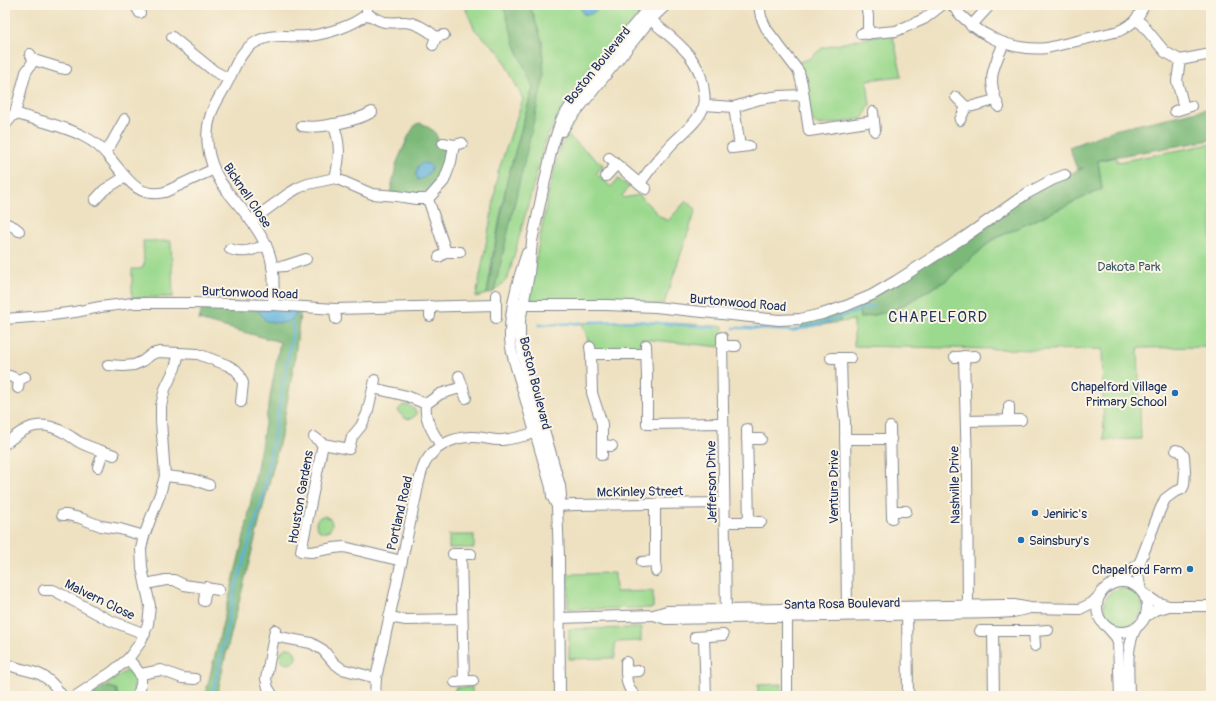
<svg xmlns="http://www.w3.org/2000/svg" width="1216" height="701" font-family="Pangolin,sans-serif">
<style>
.green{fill:#9bd98e;stroke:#5b8476}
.forest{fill:#7cb979;stroke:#4c746c}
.water{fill:#5fb2db;stroke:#3d709c}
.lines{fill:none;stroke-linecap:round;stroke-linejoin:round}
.stream{stroke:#5fb2db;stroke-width:2.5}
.minor-casing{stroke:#848890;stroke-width:12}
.minor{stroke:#fff;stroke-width:10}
.poi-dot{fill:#1f6fb2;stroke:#fcf5e5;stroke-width:1.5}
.labels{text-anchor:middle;stroke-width:4;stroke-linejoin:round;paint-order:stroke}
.street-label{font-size:13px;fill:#1b2f5e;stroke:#fcf5e5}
.park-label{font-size:13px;fill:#3b5a6a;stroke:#fcf5e5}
.poi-label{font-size:13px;fill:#1b2f5e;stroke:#fcf5e5;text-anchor:end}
.quarter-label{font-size:15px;letter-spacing:1px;fill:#1b2f5e;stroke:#fcf5e5}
</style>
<rect width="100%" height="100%" fill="#fcf5e5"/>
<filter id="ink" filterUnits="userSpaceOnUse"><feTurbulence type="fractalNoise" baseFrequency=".025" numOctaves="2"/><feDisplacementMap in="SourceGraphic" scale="8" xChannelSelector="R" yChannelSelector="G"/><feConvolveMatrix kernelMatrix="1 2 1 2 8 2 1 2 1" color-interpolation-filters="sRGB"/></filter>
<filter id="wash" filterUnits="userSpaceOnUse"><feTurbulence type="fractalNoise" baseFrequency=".012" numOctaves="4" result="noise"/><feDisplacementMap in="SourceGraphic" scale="16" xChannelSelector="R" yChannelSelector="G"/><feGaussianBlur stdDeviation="0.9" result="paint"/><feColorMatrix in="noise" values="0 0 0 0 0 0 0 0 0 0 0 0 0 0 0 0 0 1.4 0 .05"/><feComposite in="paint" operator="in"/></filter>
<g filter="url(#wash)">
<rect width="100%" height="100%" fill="#eee1c1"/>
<g class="green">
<path d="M464,5H502L505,11L533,87L507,181L492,259L487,294L476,297L493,207L498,172L523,99L500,53L475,30Z"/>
<path d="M530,5H648L558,115L545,142L508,278L494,292L542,41Z"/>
<path d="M892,32L902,76L867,80L870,105L862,119L821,125L814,123C805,104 808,82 799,62L811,58L822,48Z"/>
<path d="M567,135L604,166L596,173L611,187L618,179L629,187L622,196L623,198L639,195L660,216L668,221L686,201L696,209L664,304L528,300L549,190L560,148Z"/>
<path d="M1211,144V347L1138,348L1141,439L1104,440L1102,349L1041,350L854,346V320L840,322L839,308L858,301L860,318L895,310L947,280L992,240L1102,189L1098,161L1116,157L1118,162Z"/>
<path d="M143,241H171L173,297L132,298V269H141L144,265Z"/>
<path d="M636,321L723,326L722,347L642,339L639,354L592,352L582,323Z"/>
<path d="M403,405C410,405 415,408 417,414C410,422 402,419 398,410Z"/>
<circle cx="324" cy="524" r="8"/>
<rect x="449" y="535" width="25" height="13"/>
<path d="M615,573L616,592L653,591V608L568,609V574Z"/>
<circle cx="1123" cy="607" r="19"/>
<path d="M641,628V641L615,642V658L569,659V629Z"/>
<circle cx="288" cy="656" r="8"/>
<path d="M126,671L131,673L134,677L133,687L135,692L132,696H117V691L116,689L105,686Z"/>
<path d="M782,684L781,696H758V685Z"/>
<path d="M472,687V696H455V688Z"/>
</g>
<g class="forest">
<path d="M502,5H530L542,41L544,77L494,292L487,294L507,181L533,87L515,45L505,11Z"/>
<path d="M1211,108V140L1107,158L1098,161L1102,189L992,240L947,280L892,311L860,318L858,301L1026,194L1083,168L1077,169L1069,147L1114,130Z"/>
<path d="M421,123L434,131L438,139L437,142L440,147L448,151V159C443,164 444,171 441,177C431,198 410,194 390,193L397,162L409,135L416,124Z"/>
<path d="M203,303L301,306L294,364L281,436L226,654L217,696H205L246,528L280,342L199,320Z"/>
<path d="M839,308L840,322L801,328L800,319Z"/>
<path d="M105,686L116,689L117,691V696H89Z"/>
</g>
<g class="water">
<path d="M580,5H598L597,10L591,14H583Z"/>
<path d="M423,163L429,164L432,167C428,175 426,178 418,180L416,175L418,166Z"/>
<path d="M264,306L289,307L295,312L296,316C286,326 279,323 266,321L258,311Z"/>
</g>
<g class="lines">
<g class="stream">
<path d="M590,322L636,321L715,328"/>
<path d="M539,325L582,323"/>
<path d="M734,328H748L792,331L826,322L873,306"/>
<path d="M212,696L235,590L263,496L293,330L291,322"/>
</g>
</g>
</g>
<g filter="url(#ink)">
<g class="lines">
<defs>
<g id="minor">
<path d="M135,5L140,13"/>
<path d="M367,5V14C373,17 379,21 385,22C392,23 398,22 405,22C416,23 428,30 436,37"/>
<path d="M759,5L761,17L767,30L799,72L802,84L809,131L874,121"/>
<path d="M866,5L868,16V34"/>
<path d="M952,5C974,34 1011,52 1047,48L1119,31C1133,24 1138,19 1144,5"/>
<path d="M1136,20L1142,24L1165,52L1180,60L1211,54"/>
<path d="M971,26L990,5"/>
<path d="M861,34L896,31L924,19L942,5"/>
<path d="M172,37L214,71L229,79"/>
<path d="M433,45L436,37L444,35"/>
<path d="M30,54L34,60L60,68L66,69"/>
<path d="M1180,60L1177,81L1184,108"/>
<path d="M956,97L966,107L960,120"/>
<path d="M704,105L734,107L760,99L780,96L803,95"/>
<path d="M734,107L740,147"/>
<path d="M966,107L973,106L995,100"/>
<path d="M999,107C986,80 993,68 1004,43"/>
<path d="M1175,111L1191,106"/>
<path d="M873,112L875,131"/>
<path d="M15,113C37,121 62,125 83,136C93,141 102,148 109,157C125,175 136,199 165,192L214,169"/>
<path d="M333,124C341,143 340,158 335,178"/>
<path d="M5,125L15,113L26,72L34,60"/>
<path d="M302,126C319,129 357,121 372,112"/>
<path d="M562,131L567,123L650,20L666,5"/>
<path d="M443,143L454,145L462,143"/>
<path d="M732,148L749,146"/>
<path d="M105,152L111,144L125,119"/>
<path d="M609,158L646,189"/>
<path d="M606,176L616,165"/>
<path d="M640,184C648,170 660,158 670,146C682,133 698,123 704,106C706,100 704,92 703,85C701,74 696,64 689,55C676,39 658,28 644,13"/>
<path d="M95,200L104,190L125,177"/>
<path d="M251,221L288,194L298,188L308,184L335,178L372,194L397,196L416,199H428"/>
<path d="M5,223L14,227L19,231"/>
<path d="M230,249C243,254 253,250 266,245"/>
<path d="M446,252L428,199L444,181L451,162L454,145"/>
<path d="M527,253C518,279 509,309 510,337C510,353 517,369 521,384C531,419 541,453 551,487L552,496L557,506"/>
<path d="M439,257L446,252H460"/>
<path d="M272,267L285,266L306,259"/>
<path d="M514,304L528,305H606L655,307L779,320L800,319L822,314L846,306L872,295L896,281L966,236L1026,194L1052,180L1065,175"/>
<path d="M273,305C274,285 275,264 266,245C256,225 241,208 227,191C210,169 202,141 211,114C214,105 220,96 225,87C233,73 237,56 250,46C269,31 287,38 308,36C327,34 353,26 367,14"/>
<path d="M430,306V316"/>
<path d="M335,309L336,319"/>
<path d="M496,318V295"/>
<path d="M5,319L44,316L75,312L100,307L133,303H192L273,305L335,309L496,305"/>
<path d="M722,337L726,616"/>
<path d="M646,345L647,376V424L723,423"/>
<path d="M722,346H736"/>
<path d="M590,347L591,354L592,393L602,424V445"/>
<path d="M591,354H646"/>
<path d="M964,356L967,467L968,610"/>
<path d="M955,357L975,356"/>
<path d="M831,358H850"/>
<path d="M841,358L842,395L845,422L847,614"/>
<path d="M108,365L123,366L134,365L143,361L152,354L159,352L198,354L227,365L236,370L239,374L243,383L241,402"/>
<path d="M5,376H10L19,380"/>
<path d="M459,376L466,398"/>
<path d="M18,388L19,380L25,377"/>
<path d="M373,388L407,396L426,404C424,420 433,432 441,446"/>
<path d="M426,404L440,394L463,387"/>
<path d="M1009,406V420"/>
<path d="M966,421L1021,420"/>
<path d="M890,427L892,518"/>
<path d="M747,429L749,522"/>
<path d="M314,437L323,444L349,449L352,437L361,426L367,414L375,380"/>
<path d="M747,439H761"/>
<path d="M845,439H891"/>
<path d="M5,444C24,428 39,418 63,432C69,435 74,439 79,442C90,448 102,451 114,455"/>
<path d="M323,444L301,551L311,552L334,548L344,547L402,561"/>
<path d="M602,455V445L612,446"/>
<path d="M98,467L103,452"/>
<path d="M165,476L192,479L209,485"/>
<path d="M557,506L574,505L724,503"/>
<path d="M892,511H906"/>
<path d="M62,515H67L80,518L101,526L120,529L144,536"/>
<path d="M725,522H761"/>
<path d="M453,554H471"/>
<path d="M461,554L464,681"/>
<path d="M655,561V504"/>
<path d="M642,562L655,561L656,571"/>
<path d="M1119,582L1140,562"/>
<circle cx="1122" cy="607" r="25"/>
<path d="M146,584L166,580H174L184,585L219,590"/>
<path d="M44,590H53L59,593L109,620L145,634"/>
<path d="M1141,591L1138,575L1140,562L1160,510L1165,499L1173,493L1182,489L1184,485L1185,471L1184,456L1180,451L1176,450"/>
<path d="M1142,592L1156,602L1169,606"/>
<path d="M204,601L206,587"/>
<path d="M907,608L908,696"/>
<path d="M654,615L666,619L996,613L1013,612L1027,609"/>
<path d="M1146,616L1156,610L1169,606H1211"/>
<path d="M389,617L406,620L462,619"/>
<path d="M560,618L654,615L667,611L1003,605H1014L1030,608L1080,609L1092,603L1100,595"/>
<path d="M1109,629L1116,637L1118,642L1120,696"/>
<path d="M980,631H1034L1035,646"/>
<path d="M993,631L994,696"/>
<path d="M1034,631L1048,630"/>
<path d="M274,636L311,643L323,650L334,663L342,669L376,678"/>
<path d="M695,637L723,635"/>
<path d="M704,637L706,696"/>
<path d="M128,659C140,672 146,677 137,696"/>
<path d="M626,662C626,675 625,686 635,696"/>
<path d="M5,663C14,668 23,669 33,672C46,675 55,685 62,696"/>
<path d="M626,672L639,671"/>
<path d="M141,674L161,670L182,678L195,679"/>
<path d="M455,682L473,681"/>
<path d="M76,696L112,672L128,659L140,643L148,624L150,606L142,568L141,549L144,536L160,494L165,476L161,421V406L165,389L175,368L179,353"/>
<path d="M273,696L268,688L266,679L275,630"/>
<path d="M375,696L376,678L416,496C418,485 420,473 425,463C435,445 455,436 474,437C484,437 493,441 502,440C516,439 531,434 544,430"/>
<path d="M560,696L559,557L557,506L561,496L560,486L523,356L520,338V321L529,274L532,241L552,148L561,120L571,105L608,56L644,13L652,5"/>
<path d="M787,696V611"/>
<path d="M1129,696C1129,673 1125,649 1136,628"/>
</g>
</defs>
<use href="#minor" class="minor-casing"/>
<use href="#minor" class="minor"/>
</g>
</g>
<g class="poi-dot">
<circle cx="1175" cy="393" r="4"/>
<circle cx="1035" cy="513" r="4"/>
<circle cx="1021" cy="540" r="4"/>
<circle cx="1190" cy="569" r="4"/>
</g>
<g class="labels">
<g class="street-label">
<text transform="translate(597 65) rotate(-51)" y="5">Boston Boulevard</text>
<text transform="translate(248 195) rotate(56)" y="5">Bicknell Close</text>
<text transform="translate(250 292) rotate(2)" y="5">Burtonwood Road</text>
<text transform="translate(738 302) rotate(5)" y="5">Burtonwood Road</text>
<text transform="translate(536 383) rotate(76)" y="5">Boston Boulevard</text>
<text transform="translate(711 482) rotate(-91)" y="5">Jefferson Drive</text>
<text transform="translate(954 485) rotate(-91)" y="5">Nashville Drive</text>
<text transform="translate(833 487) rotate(-90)" y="5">Ventura Drive</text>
<text transform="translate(640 491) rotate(-1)" y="5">McKinley Street</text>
<text transform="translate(300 497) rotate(-80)" y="5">Houston Gardens</text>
<text transform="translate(399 513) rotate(-77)" y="5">Portland Road</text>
<text transform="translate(100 599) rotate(26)" y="5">Malvern Close</text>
<text transform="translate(842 603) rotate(-1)" y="5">Santa Rosa Boulevard</text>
</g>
<g class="park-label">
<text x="1129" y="271">Dakota Park</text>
</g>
<g class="poi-label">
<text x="1167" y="391">Chapelford Village<tspan x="1167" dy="15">Primary School</tspan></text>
<text x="1043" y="518" text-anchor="start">Jeniric's</text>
<text x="1029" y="545" text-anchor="start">Sainsbury's</text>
<text x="1182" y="574">Chapelford Farm</text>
</g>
<g class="quarter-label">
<text x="938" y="322">CHAPELFORD</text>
</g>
</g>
<rect width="1216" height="701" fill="none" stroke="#fcf5e5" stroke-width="20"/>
</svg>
